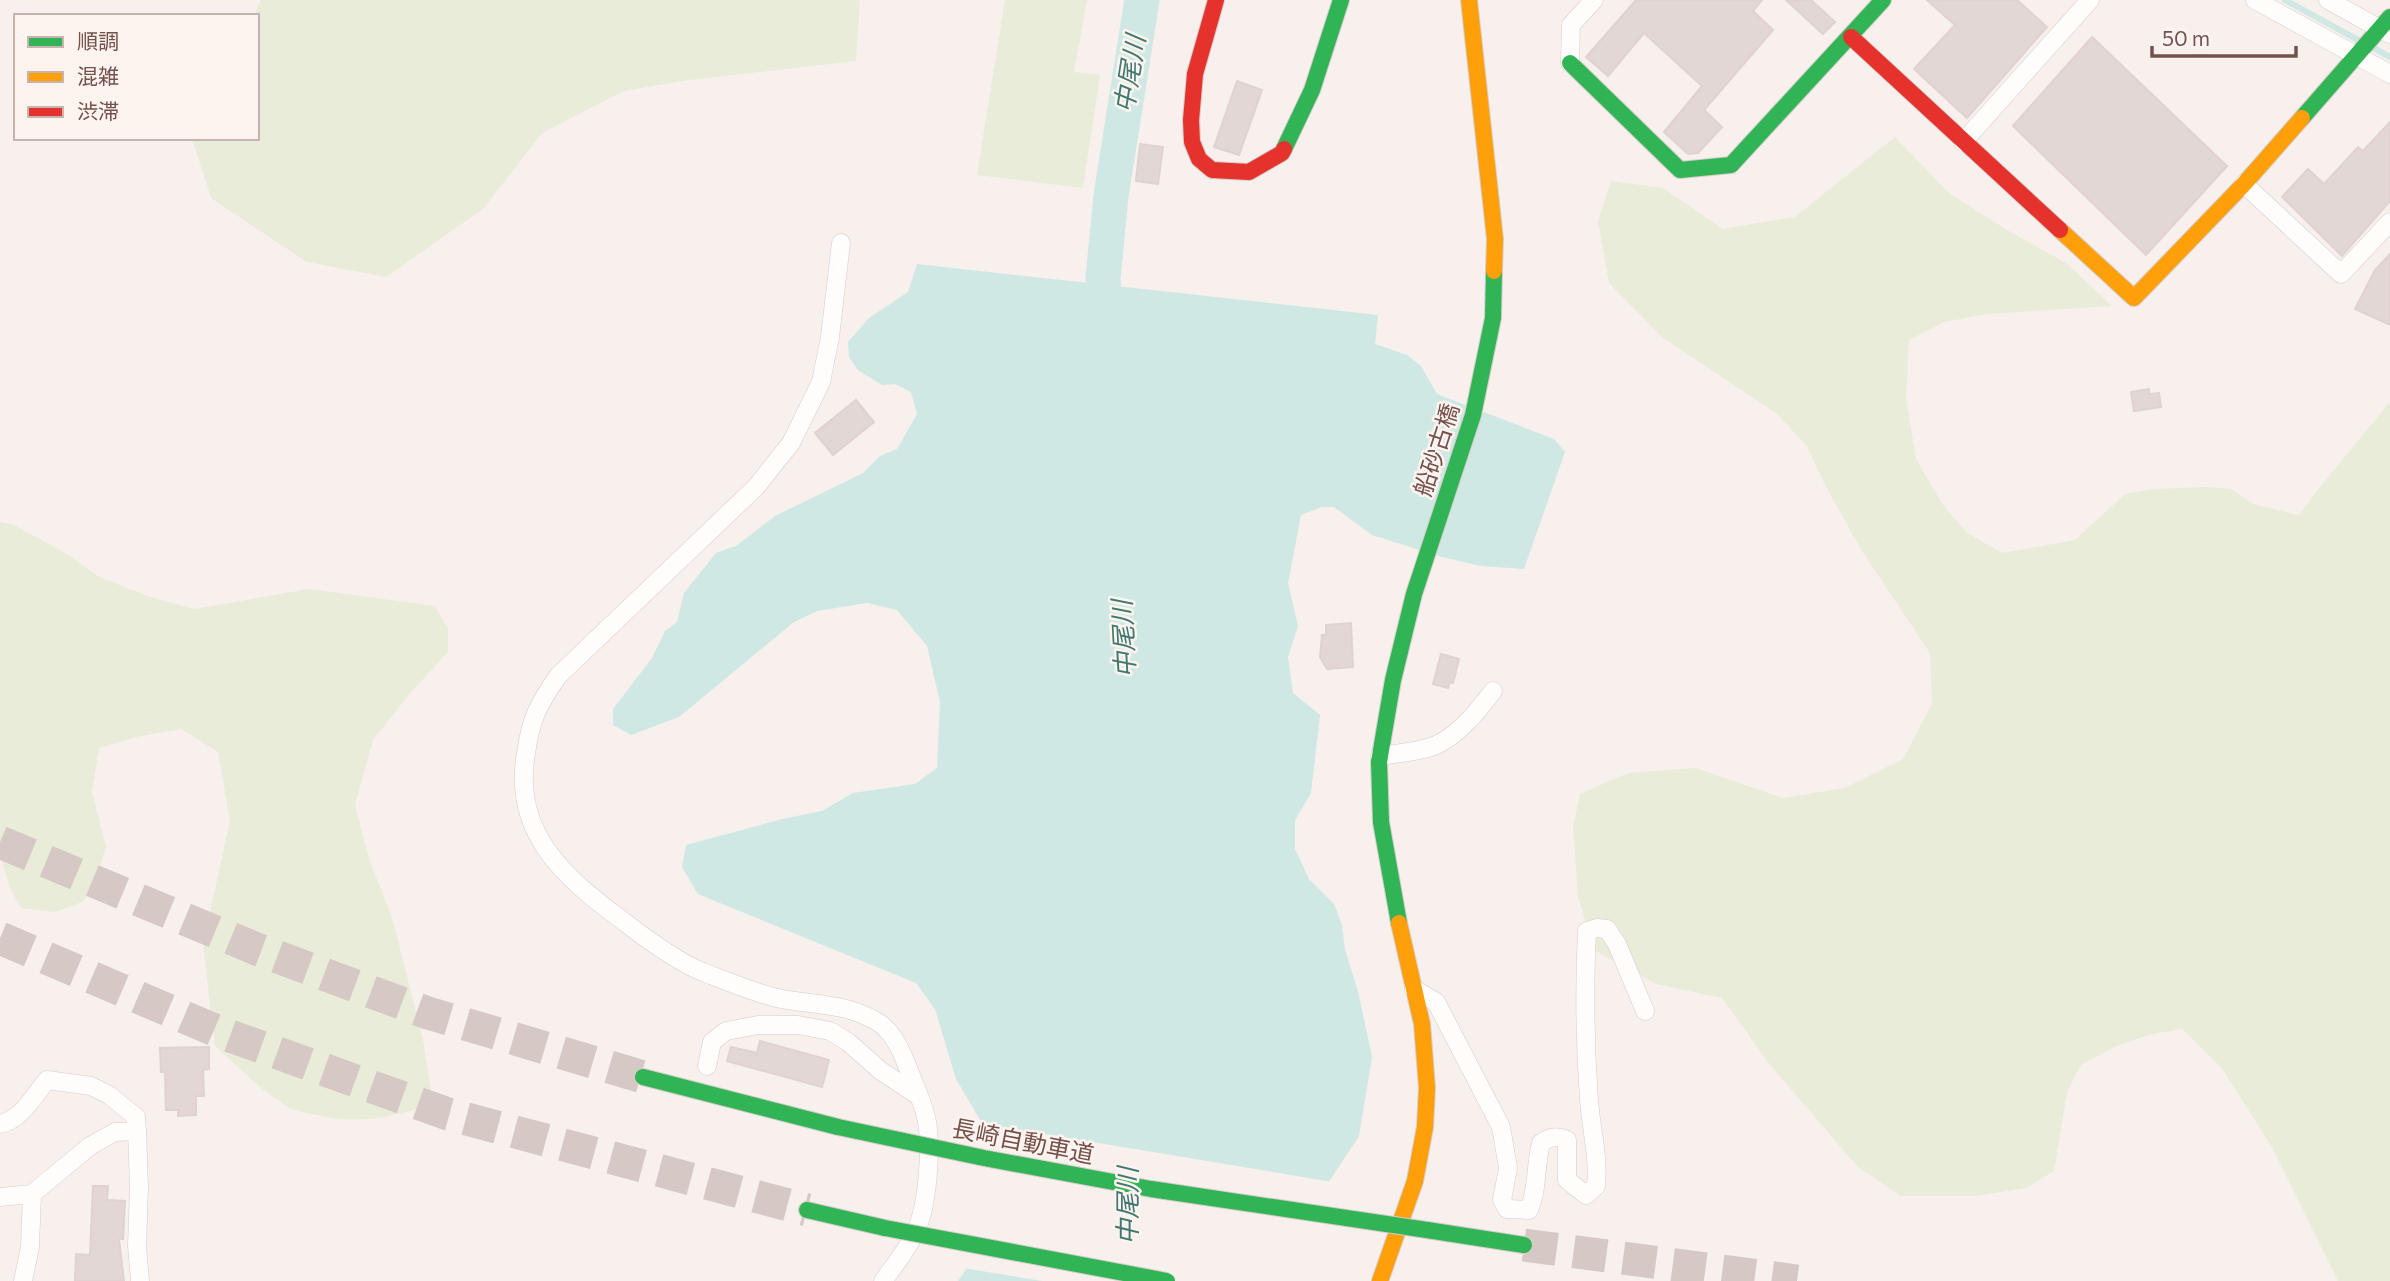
<svg xmlns="http://www.w3.org/2000/svg" width="2390" height="1281" font-family="Commissioner,'Noto Sans JP',sans-serif">
<style>
.green{fill:#e9ecd9}
.water{fill:#cfe8e3}
.pier{fill:#f7f0ed}
.lines{fill:none;stroke-linecap:round;stroke-linejoin:round}
.stream{stroke:#cfe8e3;stroke-width:6}
.river{stroke:#cfe8e3;stroke-width:35}
.building{fill:#e3d7d5;stroke:#dfd2d0;stroke-width:2}
.highway-tunnel{stroke:#d6c8c5;stroke-width:33;stroke-dasharray:33 17;stroke-linecap:butt}
.street-casing{stroke:#d6ccca;stroke-width:19}
.fast-casing{stroke:#d6ccca;stroke-width:18}
.slow-casing{stroke:#d6ccca;stroke-width:18}
.jam-casing{stroke:#d6ccca;stroke-width:18}
.street{stroke:#fefdfc;stroke-width:18}
.fast{stroke:#30b455;stroke-width:16}
.slow{stroke:#ff9f0a;stroke-width:16}
.jam{stroke:#e5322d;stroke-width:16}
.fast-bridge-casing{stroke:#d8cdcb;stroke-width:18;stroke-linecap:butt}
.fast-bridge{stroke:#30b455;stroke-width:16}
.labels{text-anchor:middle;stroke-width:5;stroke-linejoin:round;paint-order:stroke}
.street-label{font-size:24px;fill:#74514e;stroke:#fef4ef}
.water-label{font-size:26px;font-style:italic;fill:#427872;stroke:#fef4ef}
</style>
<rect width="100%" height="100%" fill="#f7f0ed"/>
<g class="green">
<path d="M261,0H860L856,61L689,80L624,91L542,133L483,209L386,277L307,262L211,198L192,138H257V16H254Z"/>
<path d="M1005,0H1087L1074,72L1100,75L1083,188L977,175Z"/>
<path d="M1895,137L1949,193L2007,230L2066,263L2112,306L1987,314L1944,322L1909,340L1906,398L1916,459L1943,505L1967,533L2002,553L2075,540L2125,494L2155,489L2206,487L2231,489L2253,504L2299,515L2320,487L2390,402V1281H2338L2272,1147L2221,1067L2182,1029L2152,1034L2116,1046L2081,1065L2067,1092L2054,1171L2026,1188L1976,1196H1900L1857,1166L1771,1066L1722,998L1656,984L1594,950L1578,896L1573,827L1580,794L1628,773L1696,768L1783,798L1845,788L1903,759L1932,704L1930,653L1862,551L1826,487L1807,446L1776,413L1662,337L1609,283L1598,221L1611,181L1663,188L1723,229L1795,217Z"/>
<path d="M0,522L14,525L67,554L99,577L150,597L194,609L309,589L435,606L448,628V652L412,691L373,740L355,805L369,859L392,917L423,1040L433,1104C393,1117 359,1125 317,1115C308,1113 298,1112 290,1108C262,1092 239,1067 215,1046L203,944L230,821L218,752L181,729L140,736L99,748L92,792L106,846L94,886L82,902L55,912L21,908L9,886L0,854Z"/>
</g>
<path class="water" d="M917,264L1378,315L1375,344L1407,355L1421,366L1437,394L1554,439L1565,452L1524,569L1481,566L1442,557L1372,535L1334,507H1322L1301,515L1288,583L1298,626L1288,657L1293,693L1320,715L1311,793L1295,820V849L1309,879L1334,904L1342,925L1345,950L1358,991L1372,1057L1359,1136L1318,1198L1304,1248L1301,1281H958L976,1255L996,1176L982,1123L956,1079L935,1009L916,983L698,894L682,867L686,845L782,819L822,811L853,793L915,784L937,768L940,702L927,646L897,610L867,603L817,611L794,622L679,717L631,735L613,725V709L652,658L665,631L677,622L684,593L716,553L736,546L775,516L863,473L880,456L897,449L917,414L911,392L895,384L882,385L858,370L849,357L848,342L869,318L908,292Z"/>
<path class="pier" d="M978,1123L1333,1182L1322,1199L1307,1248L1304,1281H1042L963,1268L973,1254L993,1176Z"/>
<g class="lines">
<g class="stream">
<path d="M2285,0L2360,41"/>
<path d="M2370,46L2390,57"/>
</g>
<path class="river" d="M1106,333L1103,278L1111,196L1142,0"/>
</g>
<g class="building">
<path d="M1636,0H1762L1753,11L1773,30L1704,110L1722,127L1698,153L1688,154L1664,132L1702,86L1644,33L1608,76L1586,57Z"/>
<path d="M1786,0H1811L1835,22L1823,34Z"/>
<path d="M1927,0H2017L2047,27L1967,118L1914,69L1955,25Z"/>
<path d="M2092,37L2227,166L2146,255L2013,126Z"/>
<path d="M1237,81L1262,90L1239,155L1214,147Z"/>
<path d="M2390,122V201L2342,256L2282,197L2308,169L2324,184L2358,147L2363,151Z"/>
<path d="M1140,144L1163,147L1158,184L1136,181Z"/>
<path d="M2390,254V325L2355,309L2375,270Z"/>
<path d="M2149,389V394L2159,393L2161,407L2134,411L2131,392Z"/>
<path d="M856,400L874,422L833,455L815,433Z"/>
<path d="M1351,623L1353,667L1327,669L1320,657L1322,635H1326V625Z"/>
<path d="M1441,654L1459,659L1453,683L1450,682L1448,688L1433,684Z"/>
<path d="M760,1041L829,1060L822,1087L727,1061L731,1047L757,1053Z"/>
<path d="M209,1047V1069L203,1070L204,1096H196V1115L178,1116V1110H166L165,1072H161L160,1048Z"/>
<path d="M93,1186H108L107,1200L125,1201L123,1239H119L124,1281H75L76,1254L90,1255Z"/>
</g>
<g class="lines">
<g class="highway-tunnel">
<path d="M0,842L259,950L428,1013L643,1077"/>
<path d="M0,938L219,1032L448,1114L807,1210"/>
<path d="M1524,1245L1797,1281"/>
</g>
<defs>
<g id="street">
<path d="M2255,0L2390,74"/>
<path d="M2328,0L2389,34"/>
<path d="M1570,63L1571,25L1594,0"/>
<path d="M1963,142L2090,0"/>
<path d="M2244,184L2341,274L2390,222"/>
<path d="M841,243L830,337L821,382L791,443L756,487L558,676C538,705 531,718 526,753C512,833 564,877 623,921C642,936 681,964 703,972C726,981 750,991 773,997C810,1006 840,1001 876,1021C894,1031 903,1055 910,1073C915,1086 921,1099 925,1113C933,1141 928,1207 915,1233C907,1250 894,1266 883,1281"/>
<path d="M1380,756C1397,753 1418,752 1434,746C1459,735 1477,712 1493,691"/>
<path d="M1414,989L1436,1002L1501,1127L1508,1168L1502,1200L1507,1209L1529,1210C1538,1189 1535,1166 1541,1143C1551,1136 1556,1136 1567,1140V1180L1586,1195L1596,1186C1599,1157 1591,1129 1589,1100C1585,1044 1584,988 1587,931L1597,928L1607,929L1617,944L1645,1011"/>
<path d="M707,1066L712,1042L726,1031L758,1025H798L830,1031L848,1042L881,1071L919,1096"/>
<path d="M0,1124C21,1120 34,1096 47,1080L91,1086L109,1095L136,1117L137,1131"/>
<path d="M0,1197L32,1194L90,1146L115,1132L137,1131L139,1187L137,1246L140,1281"/>
<path d="M23,1281L30,1247L32,1194"/>
</g>
<g id="fast">
<path d="M1570,63L1680,170L1731,165L1883,0"/>
<path d="M2302,118L2390,17"/>
<path d="M1284,149L1312,90L1341,0"/>
<path d="M1399,923L1381,822L1379,762L1393,680L1414,594L1473,415L1493,318L1494,271"/>
<path d="M643,1077L838,1127"/>
<path d="M807,1210L885,1228"/>
<path d="M1427,1230L1524,1245"/>
</g>
<g id="slow">
<path d="M1469,0L1495,239L1494,271"/>
<path d="M2060,230L2134,298L2244,184L2302,118"/>
<path d="M1380,1281L1415,1181L1425,1127L1427,1088L1422,1024L1399,923"/>
</g>
<g id="jam">
<path d="M1216,0L1195,74L1191,120L1192,142L1199,159L1212,170L1249,172L1282,153L1284,149"/>
<path d="M1851,37L2060,230"/>
</g>
</defs>
<use href="#street" class="street-casing"/>
<use href="#fast" class="fast-casing"/>
<use href="#slow" class="slow-casing"/>
<use href="#jam" class="jam-casing"/>
<use href="#street" class="street"/>
<use href="#fast" class="fast"/>
<use href="#slow" class="slow"/>
<use href="#jam" class="jam"/>
<defs>
<g id="fast-bridge">
<path d="M838,1127L984,1158L1151,1189L1427,1230"/>
<path d="M885,1228L1167,1281"/>
</g>
</defs>
<use href="#fast-bridge" class="fast-bridge-casing"/>
<use href="#fast-bridge" class="fast-bridge"/>
</g>
<g class="labels">
<g class="street-label">
<text transform="translate(1437 450) rotate(-72)" y="8">船砂古橋</text>
<text transform="translate(1023 1142) rotate(11)" y="8">長崎自動車道</text>
</g>
<g class="water-label">
<text transform="translate(1130 74) rotate(-81)" y="9">中尾川</text>
<text transform="translate(1124 639) rotate(-93)" y="9">中尾川</text>
<text transform="translate(1128 1206) rotate(-90)" y="9">中尾川</text>
</g>
</g>
<rect x="14" y="14" width="245" height="126" fill="#fef4ef" stroke="#c7b3af" stroke-width="2"/>
<rect x="28" y="37" width="35" height="10" fill="#30b455" stroke="#c7b3af" stroke-width="2"/>
<text x="77" y="49" font-size="21" fill="#74514e">順調</text>
<rect x="28" y="72" width="35" height="10" fill="#ff9f0a" stroke="#c7b3af" stroke-width="2"/>
<text x="77" y="84" font-size="21" fill="#74514e">混雑</text>
<rect x="28" y="107" width="35" height="10" fill="#e5322d" stroke="#c7b3af" stroke-width="2"/>
<text x="77" y="119" font-size="21" fill="#74514e">渋滞</text>
<path d="M2152 46v10h144v-10" fill="none" stroke="#74514e" stroke-width="3.5"/>
<text x="2162" y="46" font-size="21" fill="#74514e" stroke="#fef4ef" stroke-width="5" paint-order="stroke">50 m</text>
</svg>
